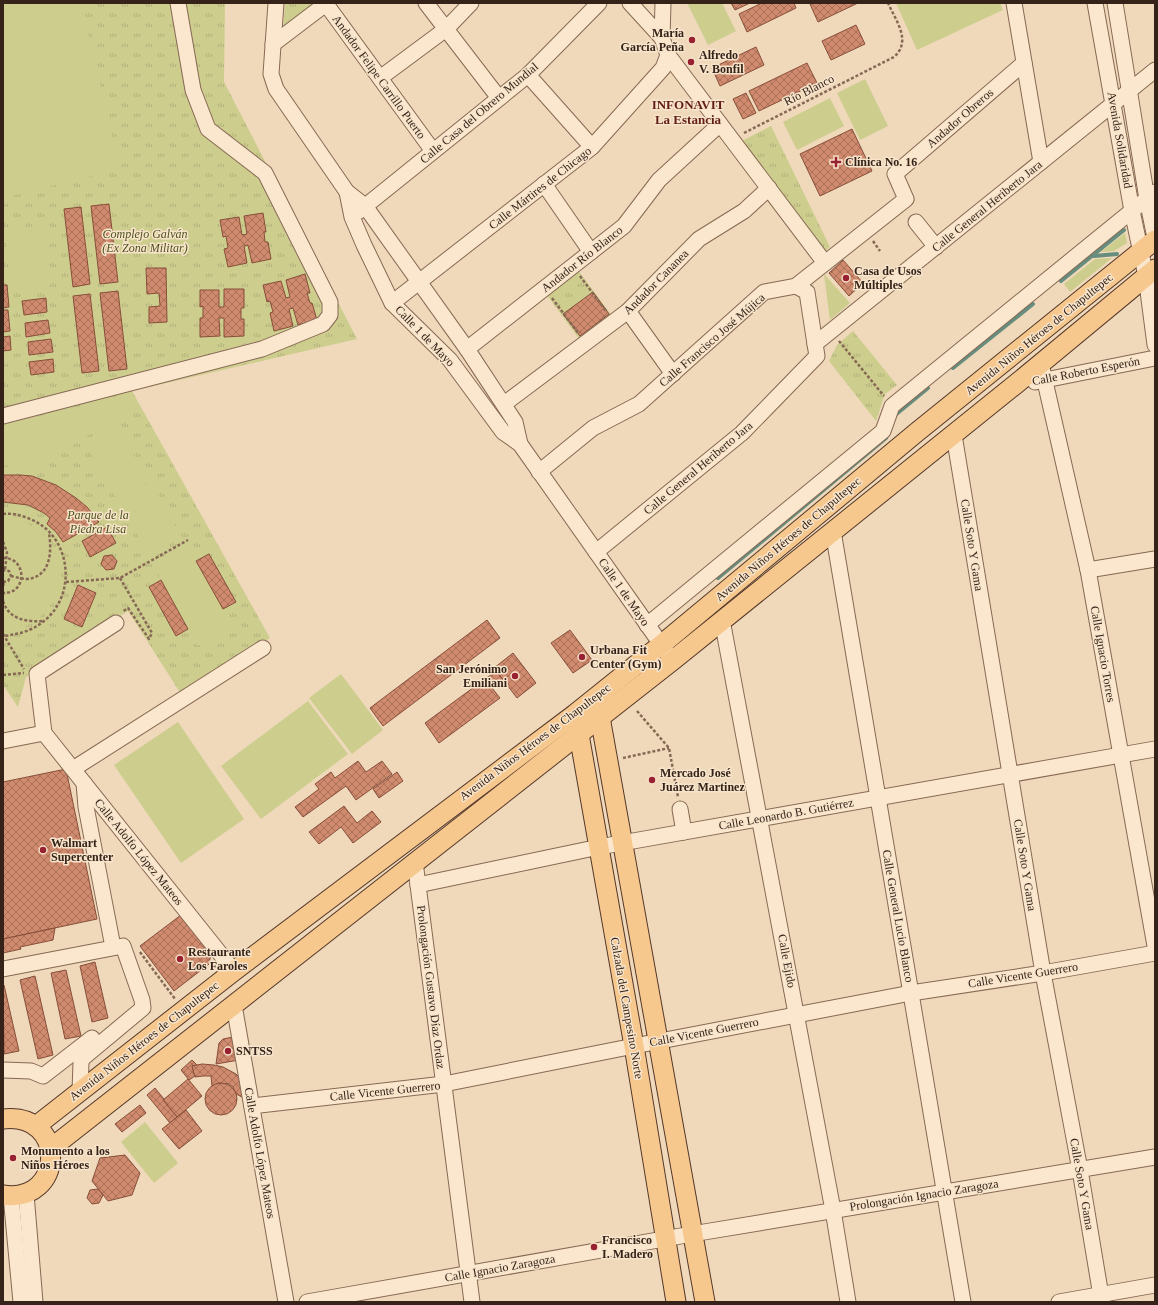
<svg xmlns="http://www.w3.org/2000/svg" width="1158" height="1305" font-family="'Times New Roman',serif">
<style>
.park{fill:url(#park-tufts)}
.garden{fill:#cdcd8e}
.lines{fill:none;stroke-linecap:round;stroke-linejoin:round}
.stream{stroke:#668d7e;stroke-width:4}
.building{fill:url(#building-cross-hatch);stroke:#874e39}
.minor-casing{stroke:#876854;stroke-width:17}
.major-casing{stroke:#543729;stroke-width:21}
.path{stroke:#876854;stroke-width:2.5;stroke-dasharray:3 2;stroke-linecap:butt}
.minor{stroke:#fae7cd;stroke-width:15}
.major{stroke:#f6c88e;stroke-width:19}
.poi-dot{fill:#982131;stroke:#f7e4ca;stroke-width:1.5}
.labels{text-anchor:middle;stroke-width:3;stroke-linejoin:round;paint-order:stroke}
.poi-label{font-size:12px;font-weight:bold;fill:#35231a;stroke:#f7e4ca;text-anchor:start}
.street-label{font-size:12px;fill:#35231a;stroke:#f7e4ca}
.park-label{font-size:12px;font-style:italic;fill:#4c521f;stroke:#f7e4ca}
.neighbourhood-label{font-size:13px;font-weight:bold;fill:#631d17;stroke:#f7e4ca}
</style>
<defs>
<pattern id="park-tufts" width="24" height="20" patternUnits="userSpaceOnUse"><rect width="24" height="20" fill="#cdcd8e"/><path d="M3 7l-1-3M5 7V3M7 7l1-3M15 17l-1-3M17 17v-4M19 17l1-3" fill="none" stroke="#b1b07a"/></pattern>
<pattern id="building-cross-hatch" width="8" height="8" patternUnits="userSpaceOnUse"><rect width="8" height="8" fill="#d08a6e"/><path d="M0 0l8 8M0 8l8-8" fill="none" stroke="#aa705a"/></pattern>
</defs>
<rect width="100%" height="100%" fill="#efd9ba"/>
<g class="park">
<path d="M3,3H225L224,82L357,339L132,391L270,638L181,694L128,611L26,677L18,707L3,685Z"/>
<path d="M285,3H315L283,29Z"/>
<path d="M771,126L830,247L823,253L740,142Z"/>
<path d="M578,270L612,316L580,340L546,294Z"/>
<path d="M853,331L897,385L885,394L876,421L829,361L837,345Z"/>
</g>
<g class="garden">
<path d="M3,3H81L120,169L3,198Z"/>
<path d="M687,3H722L736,31L708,45Z"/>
<path d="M896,3H1000L1003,10L917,50Z"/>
<path d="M865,79L888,126L860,140L837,93Z"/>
<path d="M830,98L844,126L797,150L783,122Z"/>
<path d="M43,225L50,287L13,292L5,230Z"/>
<path d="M1125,233L1127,243L1114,251L1101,252Z"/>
<path d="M1112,258L1070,292L1064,284L1095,259Z"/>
<path d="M824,274L850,303L830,320Z"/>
<path d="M129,395L135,409L29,468L3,465V425Z"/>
<path d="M118,427L149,481L117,500L86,445Z"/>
<path d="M151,482L182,537L149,555L118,501Z"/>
<path d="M3,518C13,517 23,521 32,526C82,554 61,627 5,631L3,628Z"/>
<path d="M187,546L233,627L198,646L153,565Z"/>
<path d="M341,674L383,730L352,754L309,698Z"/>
<path d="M308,701L348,754L261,819L221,766Z"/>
<path d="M178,722L244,819L181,863L114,765Z"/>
<path d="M145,1122L178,1163L154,1183L121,1142Z"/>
</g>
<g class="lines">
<g class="stream">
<path d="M1094,256L1117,254"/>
<path d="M1061,281L1124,230"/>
<path d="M953,368L1033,304"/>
<path d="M894,416L928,388"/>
<path d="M718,578L886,438L888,433"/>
</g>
</g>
<g class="building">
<path d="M731,3H750L735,10Z"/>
<path d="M762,3H794L796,8L747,32L739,14Z"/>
<path d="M812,3H858L818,22L810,4Z"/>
<path d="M856,25L865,44L831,60L822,41Z"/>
<path d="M756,47L764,65L720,86L712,68Z"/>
<path d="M807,63L817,83L759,111L749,91Z"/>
<path d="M746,93L756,113L743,119L733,99Z"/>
<path d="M852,129L872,171L820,196L800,154Z"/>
<path d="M109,204L118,282L100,284L91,206Z"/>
<path d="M81,207L90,284L73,287L64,209Z"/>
<path d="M263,213L266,232H264L265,242H268L271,259L252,263L248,245L244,246L247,263L228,267L224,249L228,248L226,236L223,237L220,220L239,217L242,235L247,234L244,216Z"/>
<path d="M843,260L863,283L849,296L829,273Z"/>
<path d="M146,268H166L167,322L149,323V307L160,306L159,293L147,294Z"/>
<path d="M305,274L310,293H307L310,303H312L317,320L298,325L293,308L289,309L293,326L274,331L270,313L273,312L270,301L267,302L263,285L281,281L286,298L290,297L286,280Z"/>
<path d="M3,285H7L9,307L3,308Z"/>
<path d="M224,289H244V308H241V319H244V336L224,337V318H219L220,336L200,337V318H203V306L200,307V290H219V307H224Z"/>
<path d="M118,291L127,369L109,371L100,293Z"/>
<path d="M593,292L609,314L580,336L563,314Z"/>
<path d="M90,294L99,371L82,373L73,296Z"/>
<path d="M46,298L47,312L24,315L22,301Z"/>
<path d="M3,310H8L10,331L3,332Z"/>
<path d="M48,320L50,333L26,337L25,323Z"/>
<path d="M10,336L11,350L3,351V337Z"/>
<path d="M51,339L53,352L29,355L28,342Z"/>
<path d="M53,359L54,372L31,375L29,362Z"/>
<path d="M3,475H20L32,476L56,485L76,498L87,507L99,522L63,542L56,532L47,524L50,518L44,513L28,505L3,502Z"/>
<path d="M107,527L116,543L90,557L82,541Z"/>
<path d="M209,554L236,602L223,609L196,561Z"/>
<path d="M112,555L117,561L114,569L106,570L101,564L104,556Z"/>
<path d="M161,580L188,629L176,636L149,587Z"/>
<path d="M78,585L96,593L82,627L64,619Z"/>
<path d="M487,620L500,638L383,726L370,708Z"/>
<path d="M570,630L592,660L573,673L551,643Z"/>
<path d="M513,653L536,683L517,698L494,668Z"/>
<path d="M496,671L503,680L492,688L500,698L439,743L425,723Z"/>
<path d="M358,761L366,772L382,761L392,774L356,800L346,786L303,817L295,807L319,789L315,784L331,772L335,778Z"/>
<path d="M66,769L97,919L3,939V782Z"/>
<path d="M397,772L403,781L379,798L373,789Z"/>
<path d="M344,806L357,823L372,811L381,822L353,843L341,827L319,844L309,832Z"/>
<path d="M181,915L211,953L209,964L174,991L140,946Z"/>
<path d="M55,928L53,940L20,947L21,949L3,953V939Z"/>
<path d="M95,962L108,1018L92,1022L80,966Z"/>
<path d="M66,970L81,1036L65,1039L51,973Z"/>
<path d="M35,976L53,1055L38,1059L20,980Z"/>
<path d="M3,985H4L19,1051L4,1054Z"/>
<path d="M233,1037L239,1060L216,1064L219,1043L223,1039Z"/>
<path d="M192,1060L197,1065L192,1066L195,1076L189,1080L181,1070Z"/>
<path d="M202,1064L214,1065L223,1067L236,1074L241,1079L244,1098L236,1094L233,1087L229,1084L219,1083L212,1086L211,1076H203L195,1077L192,1066Z"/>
<path d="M188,1079L202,1096L177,1117L163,1100Z"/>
<circle cx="221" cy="1099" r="16"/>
<path d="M155,1088L164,1099L163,1100L177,1117L170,1123L147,1095Z"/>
<path d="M140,1105L146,1113L122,1132L115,1124Z"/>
<path d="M186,1110L202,1131L179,1149L162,1129Z"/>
<path d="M125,1155L140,1173L132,1195L108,1201L92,1181L100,1158Z"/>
<path d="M98,1189L103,1195L99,1203L92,1204L87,1198L90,1190Z"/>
</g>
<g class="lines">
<defs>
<g id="minor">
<path d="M276,3L271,74L276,89L347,192L365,206L467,349L515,422L520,444"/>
<path d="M426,3L499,98"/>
<path d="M630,3L662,38L668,55L825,263"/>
<path d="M1014,3L1041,162"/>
<path d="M1095,3L1132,211L1146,276L1155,345"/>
<path d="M1115,3L1147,199L1155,238"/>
<path d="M326,4L433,151"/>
<path d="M662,38L663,3"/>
<path d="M273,44L327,3"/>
<path d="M528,75L592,147"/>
<path d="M380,78L446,29L471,3"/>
<path d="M544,184L591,252"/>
<path d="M347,192L352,217L364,245L392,303L450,360L503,432L520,444L668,654"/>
<path d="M358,212L528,75L599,3"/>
<path d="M916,222L936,247"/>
<path d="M796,286L807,292L815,344"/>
<path d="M392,303L592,147L663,68L668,55"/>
<path d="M628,311L673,374"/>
<path d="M467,349L624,226L659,180L720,124"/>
<path d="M1041,364L1088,570L1155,946"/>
<path d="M1035,382L1155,358"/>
<path d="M504,404L628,311L699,239L744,211L769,188"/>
<path d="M3,416L262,349L323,324L330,315V302L265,173L208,129L193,90L178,3"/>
<path d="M954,435L1043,973L1080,1170L1102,1302"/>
<path d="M539,472L593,428L639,404L764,292L796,286L906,199L895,174L1024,63"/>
<path d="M833,531L963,1302"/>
<path d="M596,552L742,433L817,356L815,344L1155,70"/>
<path d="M1088,570L1155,559"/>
<path d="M722,620L833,1210L848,1302"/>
<path d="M647,625L883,431L892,406L1155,192"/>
<path d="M44,733L234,971"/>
<path d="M44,733L37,674L116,623"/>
<path d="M3,741L44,733"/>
<path d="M73,769L263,648"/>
<path d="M84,783L86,807L113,947"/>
<path d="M680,809L684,832"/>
<path d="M415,862L472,1302"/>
<path d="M418,885L599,847L1155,749"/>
<path d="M3,969L123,946L142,1000L143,1008L83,1058L81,1062L80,1092"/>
<path d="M234,1005L286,1302"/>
<path d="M3,1070L31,1071L43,1076L92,1038"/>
<path d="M252,1106L444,1084L634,1046L911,993L1043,973L1155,953"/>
<path d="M26,1194L35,1302"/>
<path d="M11,1196L21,1302"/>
<path d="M307,1302L692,1234L1155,1157"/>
<path d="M1059,1302L1155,1285"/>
</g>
<g id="major">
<path d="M600,717L705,1302"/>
<path d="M577,723L634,1046L676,1302"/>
<path d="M3,1119C68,1112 65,1204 3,1195"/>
<path d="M36,1126L234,971L575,714L661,645L917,432L1155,240"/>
<path d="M50,1149L672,661L1016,384L1155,269"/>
</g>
</defs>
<use href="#minor" class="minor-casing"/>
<use href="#major" class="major-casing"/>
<g class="path">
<path d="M744,133L894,57C912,41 896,21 888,3"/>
<path d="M873,241L880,251"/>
<path d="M580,276L606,311"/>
<path d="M552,298L578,333"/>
<path d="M839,341L884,396"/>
<path d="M3,514C12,513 21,515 30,519C71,535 78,594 44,621C32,631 19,634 4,636"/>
<path d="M3,542L7,552L5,570"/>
<path d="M3,558C27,557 28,594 3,593"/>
<path d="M11,576C16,577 22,579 27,579C51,577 52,551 49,533"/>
<path d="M120,578L152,633L149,639L128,608L122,612"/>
<path d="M3,582L8,581L11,576L9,571L3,570"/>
<path d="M66,582L120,578L188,540"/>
<path d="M3,586L4,582"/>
<path d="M3,601C9,620 27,622 44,621"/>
<path d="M3,634L24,669"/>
<path d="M3,675L24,673"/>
<path d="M637,711L669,748L678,797"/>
<path d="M623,758L669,748"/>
<path d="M140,952L175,999"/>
</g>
<use href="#minor" class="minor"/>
<use href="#major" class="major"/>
</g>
<g class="poi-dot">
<circle cx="692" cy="40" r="4"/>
<circle cx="691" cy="62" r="4"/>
<path d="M834 156h4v4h4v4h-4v4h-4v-4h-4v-4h4z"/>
<circle cx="846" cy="278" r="4"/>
<circle cx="582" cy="657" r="4"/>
<circle cx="515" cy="676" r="4"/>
<circle cx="652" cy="780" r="4"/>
<circle cx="43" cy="850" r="4"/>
<circle cx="180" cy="959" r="4"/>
<circle cx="228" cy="1051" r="4"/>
<circle cx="13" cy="1158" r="4"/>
<circle cx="594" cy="1247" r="4"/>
</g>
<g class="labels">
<g class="poi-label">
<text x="684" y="37" text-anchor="end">María<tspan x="684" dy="14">García Peña</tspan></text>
<text x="699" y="59">Alfredo<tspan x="699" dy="14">V. Bonfil</tspan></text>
<text x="845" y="166">Clínica No. 16</text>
<text x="854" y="275">Casa de Usos<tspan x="854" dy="14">Múltiples</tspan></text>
<text x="590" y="654">Urbana Fit<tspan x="590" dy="14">Center (Gym)</tspan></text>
<text x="507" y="673" text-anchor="end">San Jerónimo<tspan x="507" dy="14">Emiliani</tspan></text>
<text x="660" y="777">Mercado José<tspan x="660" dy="14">Juárez Martinez</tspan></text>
<text x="51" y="847">Walmart<tspan x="51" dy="14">Supercenter</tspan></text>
<text x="188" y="956">Restaurante<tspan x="188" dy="14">Los Faroles</tspan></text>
<text x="236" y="1055">SNTSS</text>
<text x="21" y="1155">Monumento a los<tspan x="21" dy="14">Niños Héroes</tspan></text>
<text x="602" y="1244">Francisco<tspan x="602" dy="14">I. Madero</tspan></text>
</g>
<g class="street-label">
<text transform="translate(379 77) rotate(54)" y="4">Andador Felipe Carrillo Puerto</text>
<text transform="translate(809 90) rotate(-27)" y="4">Río Blanco</text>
<text transform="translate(479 113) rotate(-40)" y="4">Calle Casa del Obrero Mundial</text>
<text transform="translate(960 118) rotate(-41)" y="4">Andador Obreros</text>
<text transform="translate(1120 140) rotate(80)" y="4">Avenida Solidaridad</text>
<text transform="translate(540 188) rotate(-38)" y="4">Calle Mártires de Chicago</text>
<text transform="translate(987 206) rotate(-39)" y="4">Calle General Heriberto Jara</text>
<text transform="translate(582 259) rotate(-38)" y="4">Andador Río Blanco</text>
<text transform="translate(656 282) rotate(-45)" y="4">Andador Cananea</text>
<text transform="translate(1039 334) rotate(-39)" y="4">Avenida Niños Héroes de Chapultepec</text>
<text transform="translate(425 336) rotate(46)" y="4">Calle 1 de Mayo</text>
<text transform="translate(712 340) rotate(-41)" y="4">Calle Francisco José Mújica</text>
<text transform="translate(1086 371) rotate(-11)" y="4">Calle Roberto Esperón</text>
<text transform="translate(698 468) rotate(-40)" y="4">Calle General Heriberto Jara</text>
<text transform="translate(788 539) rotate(-40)" y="4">Avenida Niños Héroes de Chapultepec</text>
<text transform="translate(972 545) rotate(81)" y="4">Calle Soto Y Gama</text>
<text transform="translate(624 592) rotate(55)" y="4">Calle 1 de Mayo</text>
<text transform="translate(1103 654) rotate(80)" y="4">Calle Ignacio Torres</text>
<text transform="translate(535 742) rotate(-37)" y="4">Avenida Niños Héroes de Chapultepec</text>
<text transform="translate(786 814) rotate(-10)" y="4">Calle Leonardo B. Gutiérrez</text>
<text transform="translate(139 852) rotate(51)" y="4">Calle Adolfo López Mateos</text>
<text transform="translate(1025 865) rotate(81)" y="4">Calle Soto Y Gama</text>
<text transform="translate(898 916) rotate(80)" y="4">Calle General Lucio Blanco</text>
<text transform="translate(787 961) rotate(79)" y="4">Calle Ejido</text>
<text transform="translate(1023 975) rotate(-9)" y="4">Calle Vicente Guerrero</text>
<text transform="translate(431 987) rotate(83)" y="4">Prolongación Gustavo Díaz Ordaz</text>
<text transform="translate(627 1008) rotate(80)" y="4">Calzada del Campesino Norte</text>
<text transform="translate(704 1032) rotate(-11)" y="4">Calle Vicente Guerrero</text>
<text transform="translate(144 1041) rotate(-38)" y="4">Avenida Niños Héroes de Chapultepec</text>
<text transform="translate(385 1091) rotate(-6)" y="4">Calle Vicente Guerrero</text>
<text transform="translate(260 1153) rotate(80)" y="4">Calle Adolfo López Mateos</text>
<text transform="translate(1082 1184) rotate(80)" y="4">Calle Soto Y Gama</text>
<text transform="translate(924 1195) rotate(-9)" y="4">Prolongación Ignacio Zaragoza</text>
<text transform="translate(500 1268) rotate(-10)" y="4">Calle Ignacio Zaragoza</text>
</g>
<g class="park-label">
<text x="145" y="238">Complejo Galván<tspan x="145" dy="14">(Ex Zona Militar)</tspan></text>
<text x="98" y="519">Parque de la<tspan x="98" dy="14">Piedra Lisa</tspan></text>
</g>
<g class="neighbourhood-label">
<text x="688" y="109">INFONAVIT<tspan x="688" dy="15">La Estancia</tspan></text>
</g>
</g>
<rect width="1158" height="1305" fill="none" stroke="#35231a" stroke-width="8"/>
</svg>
